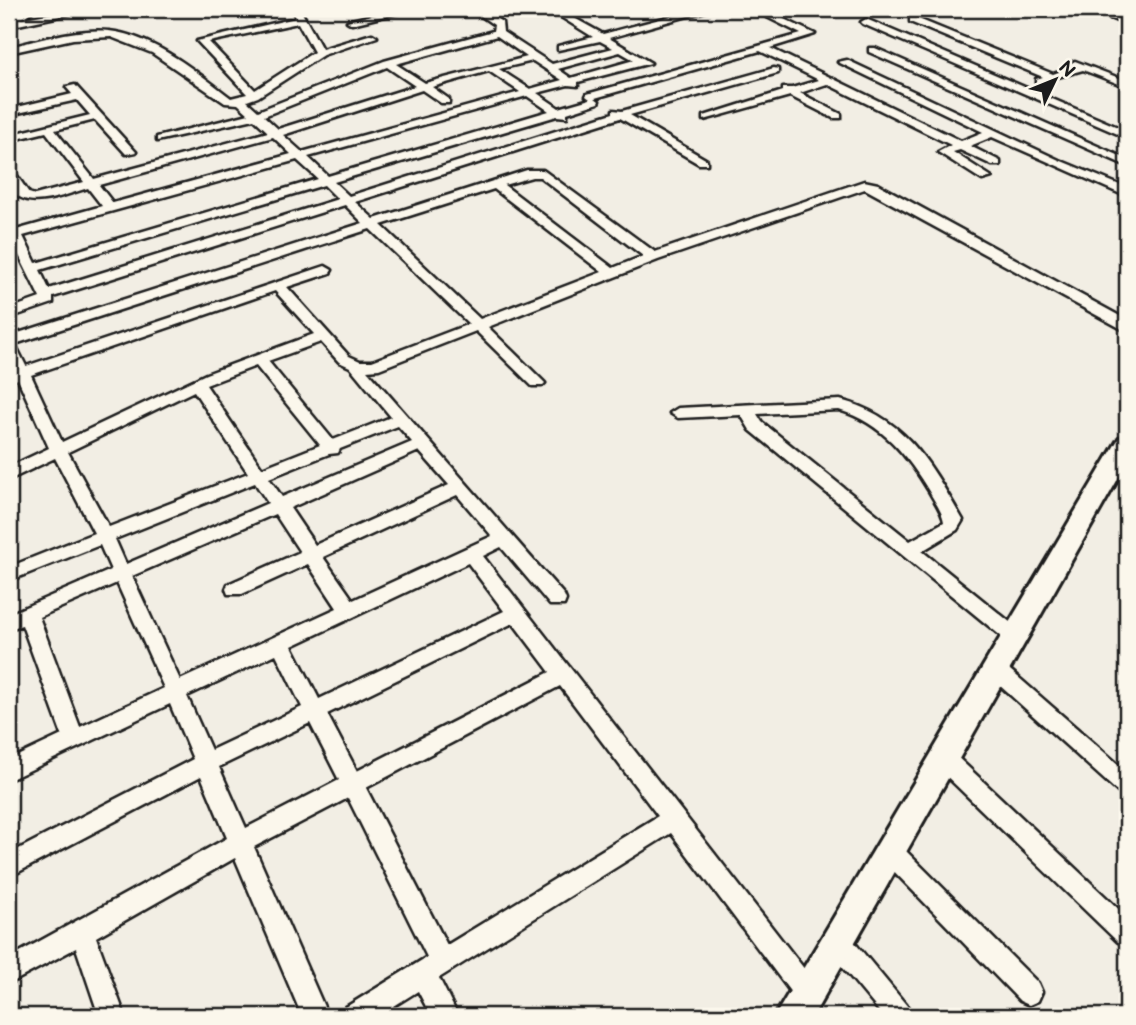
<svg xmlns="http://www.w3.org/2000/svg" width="1136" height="1025" font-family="'Balsamiq Sans',sans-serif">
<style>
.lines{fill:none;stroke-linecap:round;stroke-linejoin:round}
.minor-casing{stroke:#1c1c1c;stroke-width:5}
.tertiary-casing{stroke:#1c1c1c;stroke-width:5}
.secondary-casing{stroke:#1c1c1c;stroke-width:6}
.minor{fill:#fbf7ec;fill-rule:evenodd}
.tertiary{fill:#fbf7ec;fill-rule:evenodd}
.secondary{fill:#fbf7ec;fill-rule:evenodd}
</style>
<rect width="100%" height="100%" fill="#f2eee4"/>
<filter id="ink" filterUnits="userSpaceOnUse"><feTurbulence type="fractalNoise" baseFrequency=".0143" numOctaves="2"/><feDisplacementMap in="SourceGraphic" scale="14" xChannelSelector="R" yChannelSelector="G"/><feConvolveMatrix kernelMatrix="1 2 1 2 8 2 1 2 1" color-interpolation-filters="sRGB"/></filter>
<g filter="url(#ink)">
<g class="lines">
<defs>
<g id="minor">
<path d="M75,9H93L9,27V21Z"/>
<path d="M236,9H255L238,14L233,11Z"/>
<path d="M292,9H300L322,49L372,34L377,37L323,55L258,97L247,101L258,111L384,61L493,31L494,25L471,9H481L502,22L503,32L552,64L613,48L600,41L558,50V46L593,37L548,9H558L603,34L698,9H713L609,38L651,63L578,82V86L568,85L537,93L559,108L590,99L586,96L587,94L801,34L751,9H763L815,34L770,48L961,141L983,132L838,62L847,60L1059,160L1127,188V196L1123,195L992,137L970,146L1000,161V165H992L960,150L953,152L992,177L982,180L938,152L951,145L827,84L800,93L841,114V118H833L790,96L704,120V116L783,91V88H792L819,80L760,51L595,98L599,101L598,103L567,113V117L557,116L334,182L349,196L613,113V110L622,111L774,68L778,69V73L630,115L707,160V164H699L620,118L355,202L374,219L527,170H543L655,252L864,181L878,184L1127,320V330L1122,329L865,189L658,260L488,327L542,380L545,383L542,386H532L476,331L379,369L367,370L564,595L566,600L564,605H550L501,547L483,556L816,984L820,993L816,1002L807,1006L798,1002L671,833L439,978L458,1016H431L418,991L378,1016H342L346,1007L427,957L348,798L254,847L328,1016H302L235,858L96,937L125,1016H99L76,948L9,984V958L227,838L201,776L9,877V854L193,759L170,704L9,780V760L62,735L22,625L9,629V614L111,570L100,545L9,581V567L94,533L55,458L9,480V467L49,448L18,379L9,382V372L13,370L9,361V336L363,223L345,205L53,297V303L9,318V309L40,298L11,239L9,240V232L102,206L88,188C61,196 7,220 9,169L13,170L29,193L35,195L84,182L46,132L9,141V135L90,115L77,100L9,115V109L72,94L66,87L75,85L136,152L126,154L95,120L55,130L94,179L268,132L254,119L157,141V137L249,114L238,104L225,103L152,53L111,37L73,39L9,53V47C41,40 76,28 109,31C154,36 197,72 231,98L247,94L197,41L296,18ZM298,23L314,52L255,90L209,42ZM497,36L527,57L425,83L396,64ZM620,52L634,60L571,78L558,69ZM533,61L562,80L530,89L499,69ZM387,67L415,86L278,129L264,116ZM489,71L520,92L302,152L283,135L422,90L441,103H449V99L432,87ZM527,96L549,111L328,176L308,157ZM273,137L291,154L113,203L99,185ZM297,160L318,179L36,263L23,236ZM532,177H540L643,256L613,268L504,185ZM324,185L338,199L49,289L40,270ZM494,189L602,272L480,319L381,225ZM370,229L469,324L372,361H360L349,356L287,287L330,273L332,270L325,266L26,366L15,344ZM275,291L314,334L206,374L62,442L31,375ZM321,342L339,362L350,367L391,417L333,440L268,361ZM256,366L320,445L262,468L206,385ZM194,391L248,473L109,527L68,452ZM398,426L412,442L282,497L269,478L329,454L338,453L340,449ZM419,451L449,485L315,545L290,508ZM255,483L268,503L126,564L115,539ZM457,495L492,536L353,600L323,557ZM275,514L300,552L228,584L226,589L228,594H242L308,564L337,608L180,680L132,576ZM468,563L504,611L319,699L292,646ZM117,583L164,688L80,727L39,617ZM513,623L550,672L357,771L327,714ZM276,654L302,707L211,750L187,696ZM560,686L658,816L447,945L366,788ZM310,723L339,780L246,828L219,767Z"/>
<path d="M398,9L410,10L352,24L347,21Z"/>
<path d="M1087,9H1100L1127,19V25Z"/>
<path d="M910,18H916L1053,74L1073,67L1070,64L1075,61L1127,81V87L1083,70L1036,83V79L1043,77L910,22Z"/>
<path d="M866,19L1127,131V138L863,24L861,22Z"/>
<path d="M869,48H875L1127,159V166L869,52Z"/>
<path d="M840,400C906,417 931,465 963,520L957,530L922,551L1021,631L1024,636L1021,641L1014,644L1007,641L750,430L741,415L678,418L670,413L678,408ZM839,410C882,423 908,456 930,493C935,502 943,513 944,522L910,541L762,422L757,414Z"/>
<path d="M995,661L1002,663L1127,772V796L1119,793L988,675L985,669L988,663Z"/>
<path d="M944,750L952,752L1127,917V945L1118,942L936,766L933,759L936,752Z"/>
<path d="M890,840L898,843L1038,983L1042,992L1038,1001L1029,1005L1020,1001L882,859L878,851L882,843Z"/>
<path d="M837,929L846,932L908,1007L912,1016H883L828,950L825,941L828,932Z"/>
</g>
<path id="tertiary" d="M24,9H36L9,26V18Z"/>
<path id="secondary" d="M1127,436V463L813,1016H775L1116,443L1119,438Z"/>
</defs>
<use href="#minor" class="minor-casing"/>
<use href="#tertiary" class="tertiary-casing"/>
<use href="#secondary" class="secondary-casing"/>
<use href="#minor" class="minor"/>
<use href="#tertiary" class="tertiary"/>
<use href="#secondary" class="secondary"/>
</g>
</g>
<rect width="1136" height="1025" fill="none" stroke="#fbf7ec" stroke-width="35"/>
<rect x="18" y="18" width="1101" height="990" fill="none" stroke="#1c1c1c" stroke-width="2.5" filter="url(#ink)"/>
<g transform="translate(1055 80) rotate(47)" stroke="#fbf7ec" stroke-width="5" paint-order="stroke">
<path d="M0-5L12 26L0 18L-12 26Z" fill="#1c1c1c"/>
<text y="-10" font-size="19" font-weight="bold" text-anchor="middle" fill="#1c1c1c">N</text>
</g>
</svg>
